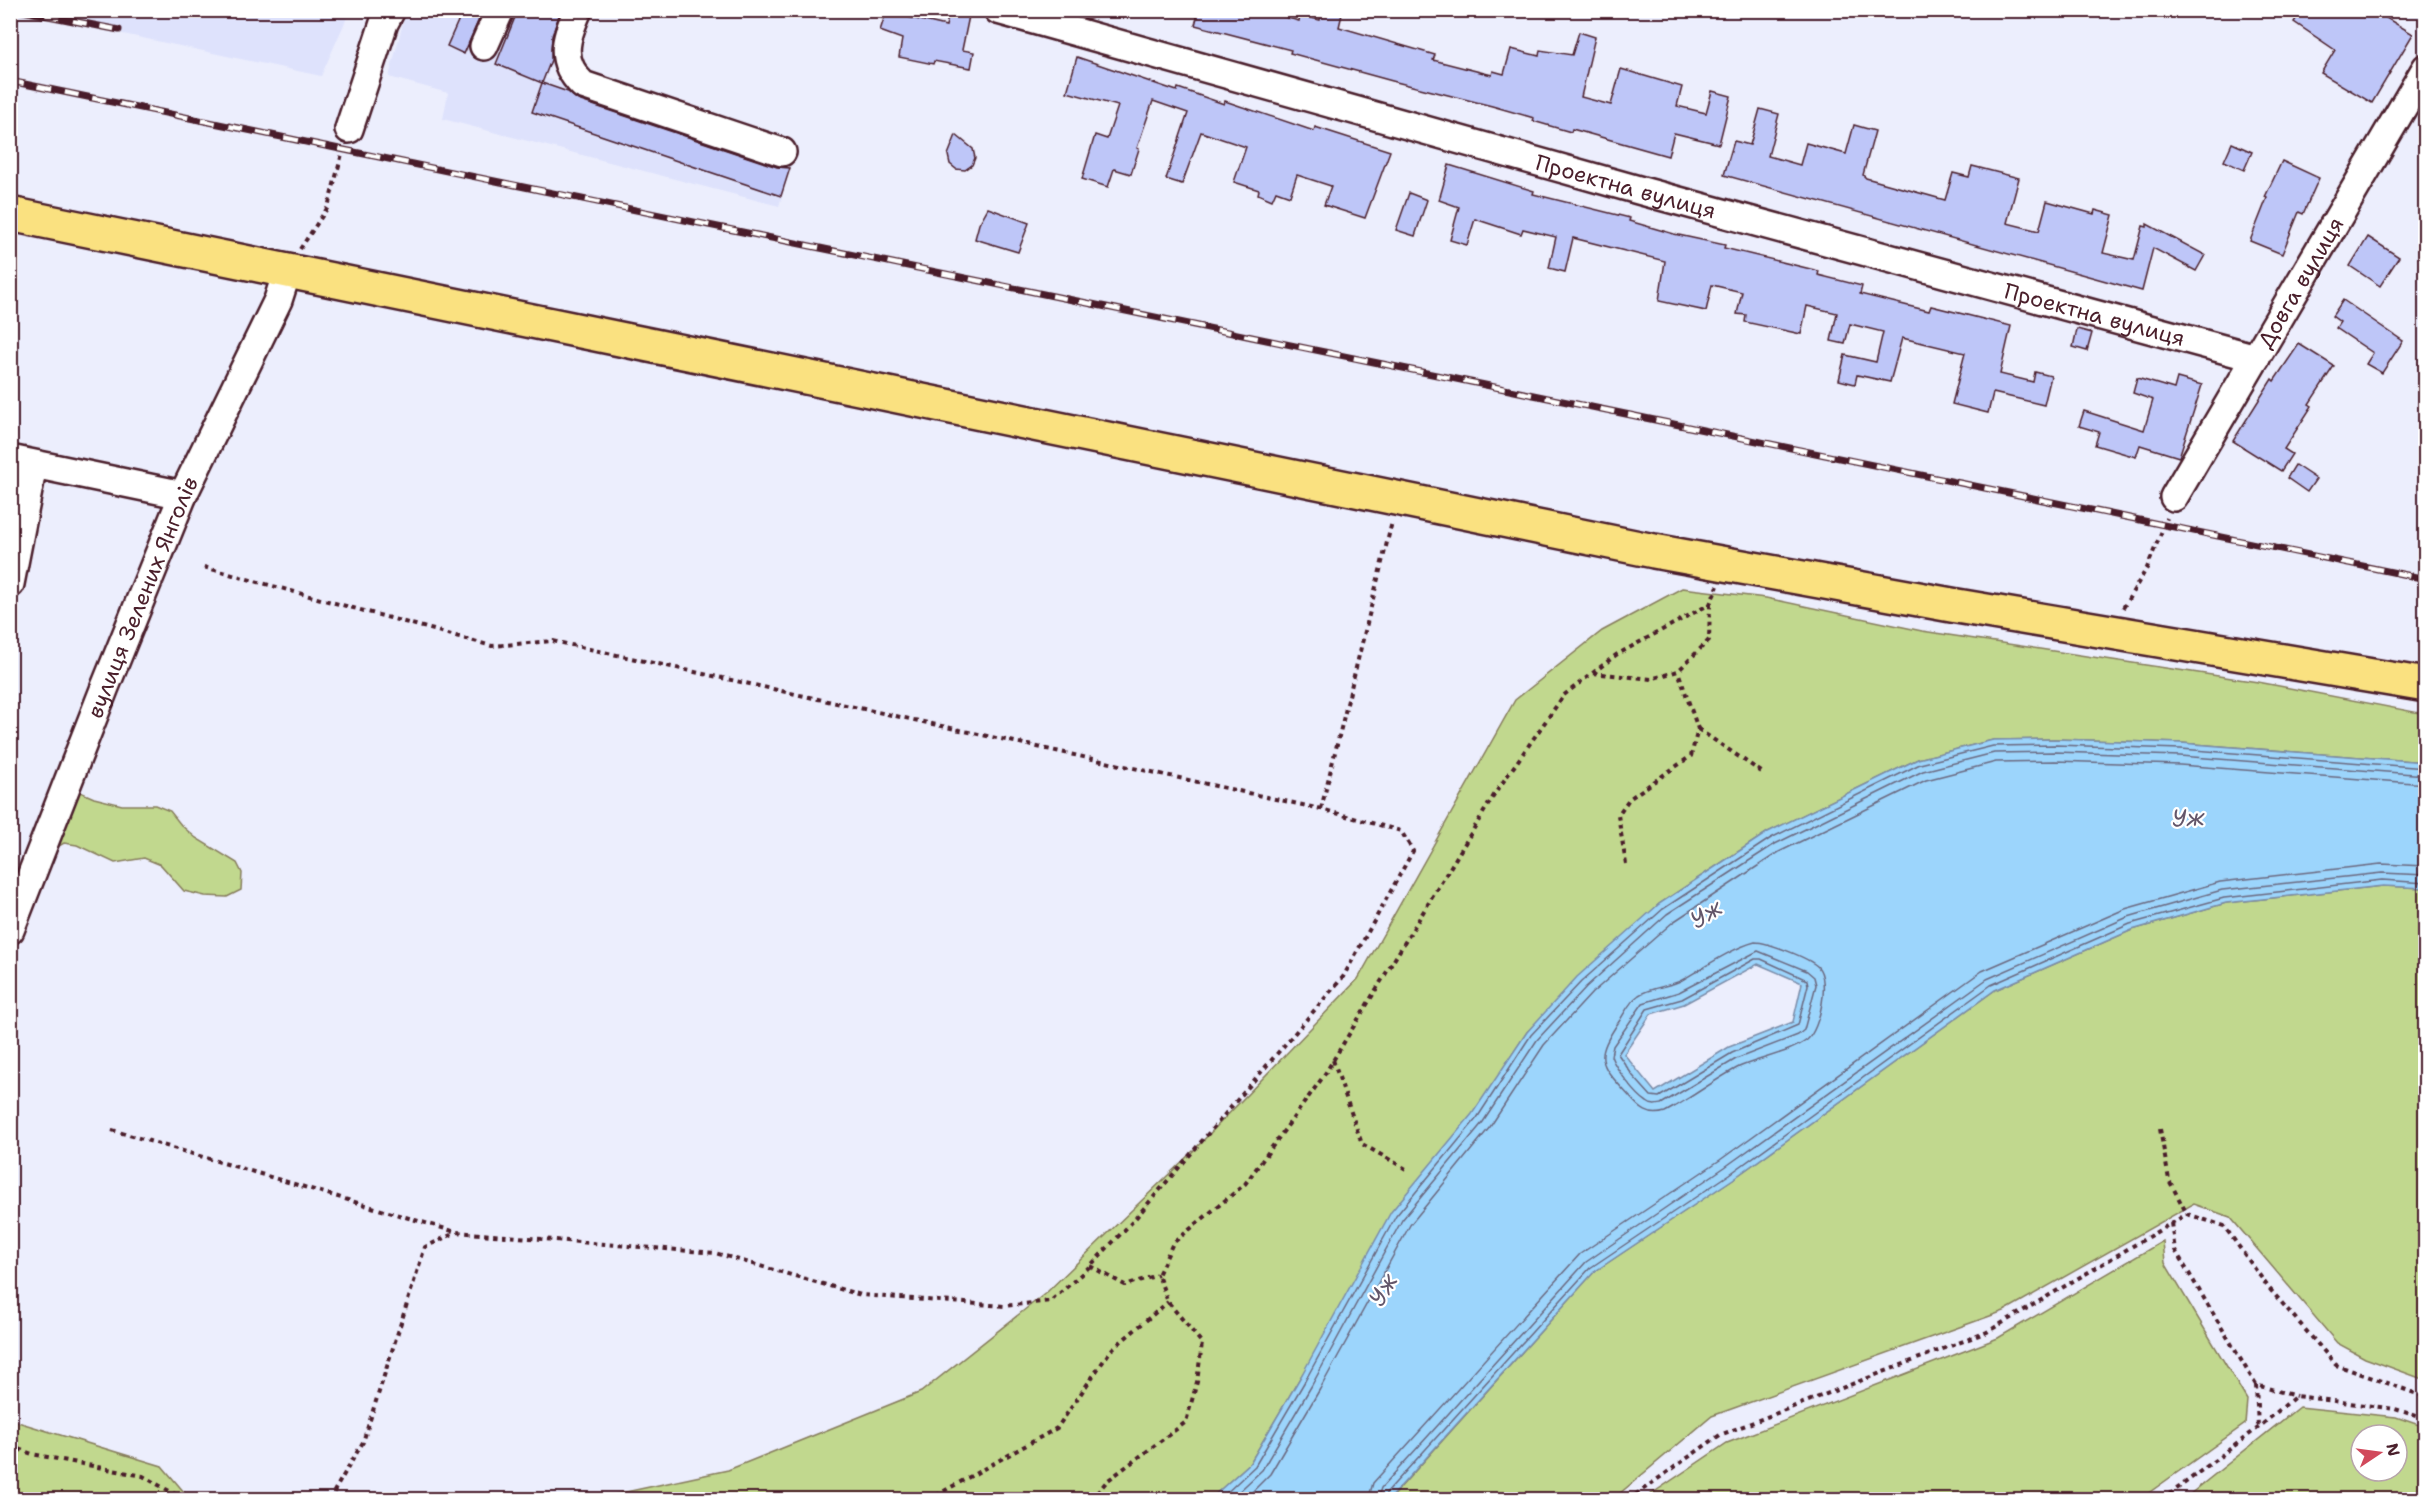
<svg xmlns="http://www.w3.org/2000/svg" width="2436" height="1510" font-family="'Shantell Sans',sans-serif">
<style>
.built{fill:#dee2fc}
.green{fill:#c1d88e;stroke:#867c5c;stroke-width:1.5;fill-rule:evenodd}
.water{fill:#9cd5fc;stroke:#7b8ca8;stroke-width:1.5;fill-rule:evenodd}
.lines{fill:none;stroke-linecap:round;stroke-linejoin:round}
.shore{stroke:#6b687f;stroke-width:1.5}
.building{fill:#bec6f8;stroke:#4a1f2b;stroke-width:1.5}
.minor-casing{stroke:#4a1f2b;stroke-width:32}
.major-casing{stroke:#4a1f2b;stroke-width:38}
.path{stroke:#4a1f2b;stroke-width:4;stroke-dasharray:4.5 4.5;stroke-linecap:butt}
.minor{stroke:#fff;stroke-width:27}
.major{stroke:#fae180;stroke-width:33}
.rail-casing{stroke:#4a1f2b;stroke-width:7}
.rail{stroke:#fff;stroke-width:4.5;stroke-dasharray:14;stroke-linecap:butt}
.labels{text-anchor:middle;stroke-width:4.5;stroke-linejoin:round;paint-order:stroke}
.street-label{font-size:22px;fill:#4a1f2b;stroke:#fff}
.water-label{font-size:24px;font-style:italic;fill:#63566a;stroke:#fff}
</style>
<rect width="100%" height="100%" fill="#eceefd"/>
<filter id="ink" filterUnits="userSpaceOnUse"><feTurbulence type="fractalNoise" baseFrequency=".0167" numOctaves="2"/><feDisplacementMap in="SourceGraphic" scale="12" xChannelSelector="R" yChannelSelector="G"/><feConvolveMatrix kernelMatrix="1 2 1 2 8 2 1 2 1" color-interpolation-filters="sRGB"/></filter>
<g filter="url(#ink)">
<g class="built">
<path d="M11,10H350V11L321,76Z"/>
<path d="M406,11H575L546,78L792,162L779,206L443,119L448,93L389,77Z"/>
</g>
<g class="green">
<path d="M1682,588L1766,598L1922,631L2258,682L2425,714V762L2181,743L2055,739L1993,740L1918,759L1768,832L1659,904L1527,1032L1300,1378L1250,1463L1210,1499L589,1500L728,1470L921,1392L1047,1292L1193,1151L1358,979L1515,700L1602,631Z"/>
<path d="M78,791L94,798L122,805H155L170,811L181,825L196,838L237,863L242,873L241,890L227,897L205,896L184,891L161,865L144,858L115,863L77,845L64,843L54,849Z"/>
<path d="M2383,886L2425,888V1380L2365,1358L2337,1343L2230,1217L2193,1204L2004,1311L1712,1416L1613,1499L1389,1500L1594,1272L1733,1179L1995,990L2132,930L2226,903Z"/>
<path d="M2163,1241L2165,1263L2247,1400L2245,1424L2140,1499H1644L1727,1443L1998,1338Z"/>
<path d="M2299,1407L2396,1417L2425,1427V1499H2184ZM2361,1435H2397V1471H2361Z"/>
<path d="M11,1420L162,1466L190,1499H11Z"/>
</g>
<path class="water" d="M2055,739L2181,743L2425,762V888L2383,886L2226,903L2132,930L1995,990L1733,1179L1594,1272L1389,1499H1210L1250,1463L1300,1378L1391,1212L1472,1114L1527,1032L1577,977L1659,904L1768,832L1918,759L1993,740ZM1758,964L1802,983L1793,1022L1729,1047L1655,1092L1624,1054L1651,1014L1684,1004Z"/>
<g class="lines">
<g class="shore">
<path d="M1755,942C1768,942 1809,958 1818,967C1830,980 1820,1029 1807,1040C1790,1053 1759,1058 1739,1067C1714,1080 1690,1099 1665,1112C1649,1117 1640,1109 1630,1097C1599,1063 1593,1060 1620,1020C1625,1012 1630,1001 1639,995C1652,987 1669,987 1682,980C1703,968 1732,948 1755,942Z"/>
<path d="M1758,951L1807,971L1814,977L1816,985L1804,1030L1798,1035L1736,1059L1661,1104C1656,1105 1652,1106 1647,1102C1636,1095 1615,1068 1611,1056L1613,1046L1643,1003L1679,992Z"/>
<path d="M1755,959H1761L1807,980L1808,985L1798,1025L1732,1053L1659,1097L1651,1096L1633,1076L1618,1054L1647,1009L1682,999Z"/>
<path d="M1219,1500L1255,1466L1305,1381L1396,1216L1477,1118L1531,1035L1581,982L1663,909L1771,838L1920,764L1993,746L2055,745L2181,749L2426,768"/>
<path d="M1230,1500L1262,1470L1312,1385L1402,1220L1483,1122L1537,1040L1586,987L1667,914L1775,844L1923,771L1994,753L2055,752L2180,756L2426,775"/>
<path d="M1244,1500L1270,1474L1320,1389L1410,1225L1490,1127L1544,1045L1592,993L1673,922L1779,852L1926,780L1996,762L2055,761L2180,765L2426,784"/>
<path d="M1368,1500L1373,1483L1580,1254L1720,1160L1982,971L2125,909L2220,882L2381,864L2426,866"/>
<path d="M1377,1500L1381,1488L1586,1262L1725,1167L1987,979L2128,917L2222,890L2382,873L2426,875"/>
<path d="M1385,1500L1386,1493L1590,1268L1730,1174L1991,985L2130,924L2224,898L2382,880L2426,883"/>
</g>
</g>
<g class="building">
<path d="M463,10H483L464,54L447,46Z"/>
<path d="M518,10H561L552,36L551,60L542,83L496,64Z"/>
<path d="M1199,10H1260L1299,21L1300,15L1320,20L1322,10H1343L1339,27L1435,55L1433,60L1492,75L1493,71L1504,74L1511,49L1539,56L1540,50L1572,55L1579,32L1595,37L1581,97L1611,105L1621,69L1682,87L1677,106L1706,113L1712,91L1731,96L1719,144L1674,133L1668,156L1572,129L1571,132L1533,121L1534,118L1492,106L1396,82L1290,53L1291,50L1195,25Z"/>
<path d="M2302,10H2373L2413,34L2372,103L2321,73L2335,50L2294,22Z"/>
<path d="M886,12L946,26L949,12L969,16L962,50L974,52L971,68L934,61L933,64L899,57L902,39L880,31Z"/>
<path d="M1077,57L1177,91L1178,88L1224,104L1225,101L1314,131L1315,127L1390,151L1365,218L1324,205L1331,186L1297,175L1290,196L1276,191L1272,200L1258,194L1259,190L1234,182L1246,147L1201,132L1182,184L1166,179L1188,113L1153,101L1137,148L1139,149L1131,174L1114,169L1108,187L1082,179L1095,135L1107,139L1118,106L1067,92Z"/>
<path d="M542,83L568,92L578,100L777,167L790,168L781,196L532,112Z"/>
<path d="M1760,109L1779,114L1768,156L1800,165L1806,143L1846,154L1854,125L1875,131L1863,175L1866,178L1945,200L1953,173L1969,177L1972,166L2019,178L2007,223L2039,231L2047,201L2094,214L2095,210L2113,215L2103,253L2134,260L2143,226L2147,227V224L2205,255L2196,271L2153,248L2142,291L1724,175L1734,141L1750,145Z"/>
<path d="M956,135L973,149L975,158L972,165L965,170L956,169L950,164L948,155Z"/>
<path d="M2232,143L2252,152L2244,170L2224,161Z"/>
<path d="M2282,161L2319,178L2303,214L2299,212L2282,254L2250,241L2267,198L2265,197Z"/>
<path d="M1449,165L1534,191L1533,194L1630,218L1629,221L1674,234L1725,245L1724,248L1819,271L1818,275L1862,286L1860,294L1929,311L1931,306L2011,326L2000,374L2033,382L2035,372L2051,376L2044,405L1993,393L1988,413L1952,404L1965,353L1902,338L1890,382L1857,375L1855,384L1839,380L1845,355L1876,362L1883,332L1850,324L1845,344L1831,341L1837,313L1807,306L1801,334L1745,322L1746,315L1737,314L1742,292L1712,285L1706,311L1659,301L1665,261L1573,238L1565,272L1549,268L1556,237L1523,229L1521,234L1475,219L1467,245L1450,240L1459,207L1439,200Z"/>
<path d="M1409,193L1427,200L1415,236L1396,230Z"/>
<path d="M988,208L1029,223L1018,252L975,239L979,224Z"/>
<path d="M2368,237L2399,257L2380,286L2350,266Z"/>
<path d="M2343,300L2403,341L2382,373L2366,364L2373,353L2336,328L2340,322L2332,316Z"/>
<path d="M2077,329L2092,333L2087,351L2073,347Z"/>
<path d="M2299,344L2334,366L2309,404L2312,406L2284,449L2292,454L2281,471L2233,441L2272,379L2274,381Z"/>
<path d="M2137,378L2174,389L2177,378L2202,385L2179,457L2140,445L2136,457L2095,445L2099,432L2079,426L2084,411L2144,430L2153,400L2133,393Z"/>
<path d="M2295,465L2316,479L2307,492L2287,478Z"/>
</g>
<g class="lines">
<defs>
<g id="minor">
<path d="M578,10C565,39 558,61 583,85L782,152"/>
<path id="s1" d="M998,10L1642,191L2256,358"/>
<path d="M484,46L500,10"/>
<path d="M349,129L384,23L391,10"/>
<path d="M10,459L183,495"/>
<path id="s2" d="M2174,497L2426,68"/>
<path d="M10,584L33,465"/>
<path id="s3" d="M10,930L105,687L183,495L278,300L288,269"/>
</g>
<path id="major" d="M10,214L1654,551L1957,606L2426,685"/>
</defs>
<use href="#minor" class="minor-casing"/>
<use href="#major" class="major-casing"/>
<g class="path">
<path d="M300,249L328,207L343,150"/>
<path d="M2123,608L2147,568L2167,518"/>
<path d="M1593,673L1651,679L1678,671L1709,640L1710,605"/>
<path d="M1698,729L1763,773"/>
<path d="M1321,809L1392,522"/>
<path d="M1626,864L1618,815L1629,799L1691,756L1698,729L1678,671"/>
<path d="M1333,1060L1362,1144L1408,1170"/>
<path d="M2160,1129L2169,1180L2187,1214L2224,1226L2268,1287L2336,1365L2426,1397"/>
<path d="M112,1130L456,1232L715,1253L861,1295L1004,1306L1051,1301L1087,1269L1133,1221L1343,977L1413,851L1401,831L1321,809L553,641L492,646L200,566"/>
<path d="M2171,1223L2175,1250L2256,1385L2296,1396"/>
<path d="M1090,1266L1125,1285L1158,1275"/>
<path d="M2256,1385L2258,1428"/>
<path d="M10,1446L32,1454L143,1476L185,1500"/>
<path d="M329,1500L363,1442L425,1247L455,1233"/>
<path d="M928,1500L1057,1428L1111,1350L1168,1302"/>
<path d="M1091,1500L1107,1481L1186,1422L1197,1382L1202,1343L1168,1302L1158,1275L1173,1243L1245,1184L1323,1077L1496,792L1564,695L1616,655L1710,604L1718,586"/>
<path d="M1628,1500L1720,1435L1987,1332L2187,1214"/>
<path d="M2162,1500L2258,1428L2296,1396L2395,1409L2426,1419"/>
</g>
<use href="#minor" class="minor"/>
<use href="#major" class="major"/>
<defs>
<g id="rail">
<path d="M18,10L119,30"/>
<path d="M10,81L2426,579"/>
</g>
</defs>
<use href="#rail" class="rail-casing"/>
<use href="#rail" class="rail"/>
</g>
</g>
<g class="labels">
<g class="street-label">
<text dy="8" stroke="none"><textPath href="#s1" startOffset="652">Проектна вулиця</textPath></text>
<text dy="8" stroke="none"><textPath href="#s2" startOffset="249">Довга вулиця</textPath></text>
<text dy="8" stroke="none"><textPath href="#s1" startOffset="1138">Проектна вулиця</textPath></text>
<text dy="8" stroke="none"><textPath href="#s3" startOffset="358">вулиця Зелених Янголів</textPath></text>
</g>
<g class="water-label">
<text transform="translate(2188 818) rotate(-3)" y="8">Уж</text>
<text transform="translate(1706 914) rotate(-33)" y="8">Уж</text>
<text transform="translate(1383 1290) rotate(-60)" y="8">Уж</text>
</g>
</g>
<rect width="2436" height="1510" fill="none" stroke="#fff" stroke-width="36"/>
<rect x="18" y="18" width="2400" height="1474" fill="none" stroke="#4a1f2b" stroke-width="2" filter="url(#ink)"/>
<g transform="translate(2379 1453) rotate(77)"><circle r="28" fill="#ffffff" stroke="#b7a5aa" stroke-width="1.5"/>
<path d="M0-4.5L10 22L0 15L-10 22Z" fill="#d1495b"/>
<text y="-9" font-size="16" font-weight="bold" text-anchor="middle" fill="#4a1f2b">N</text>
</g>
</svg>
